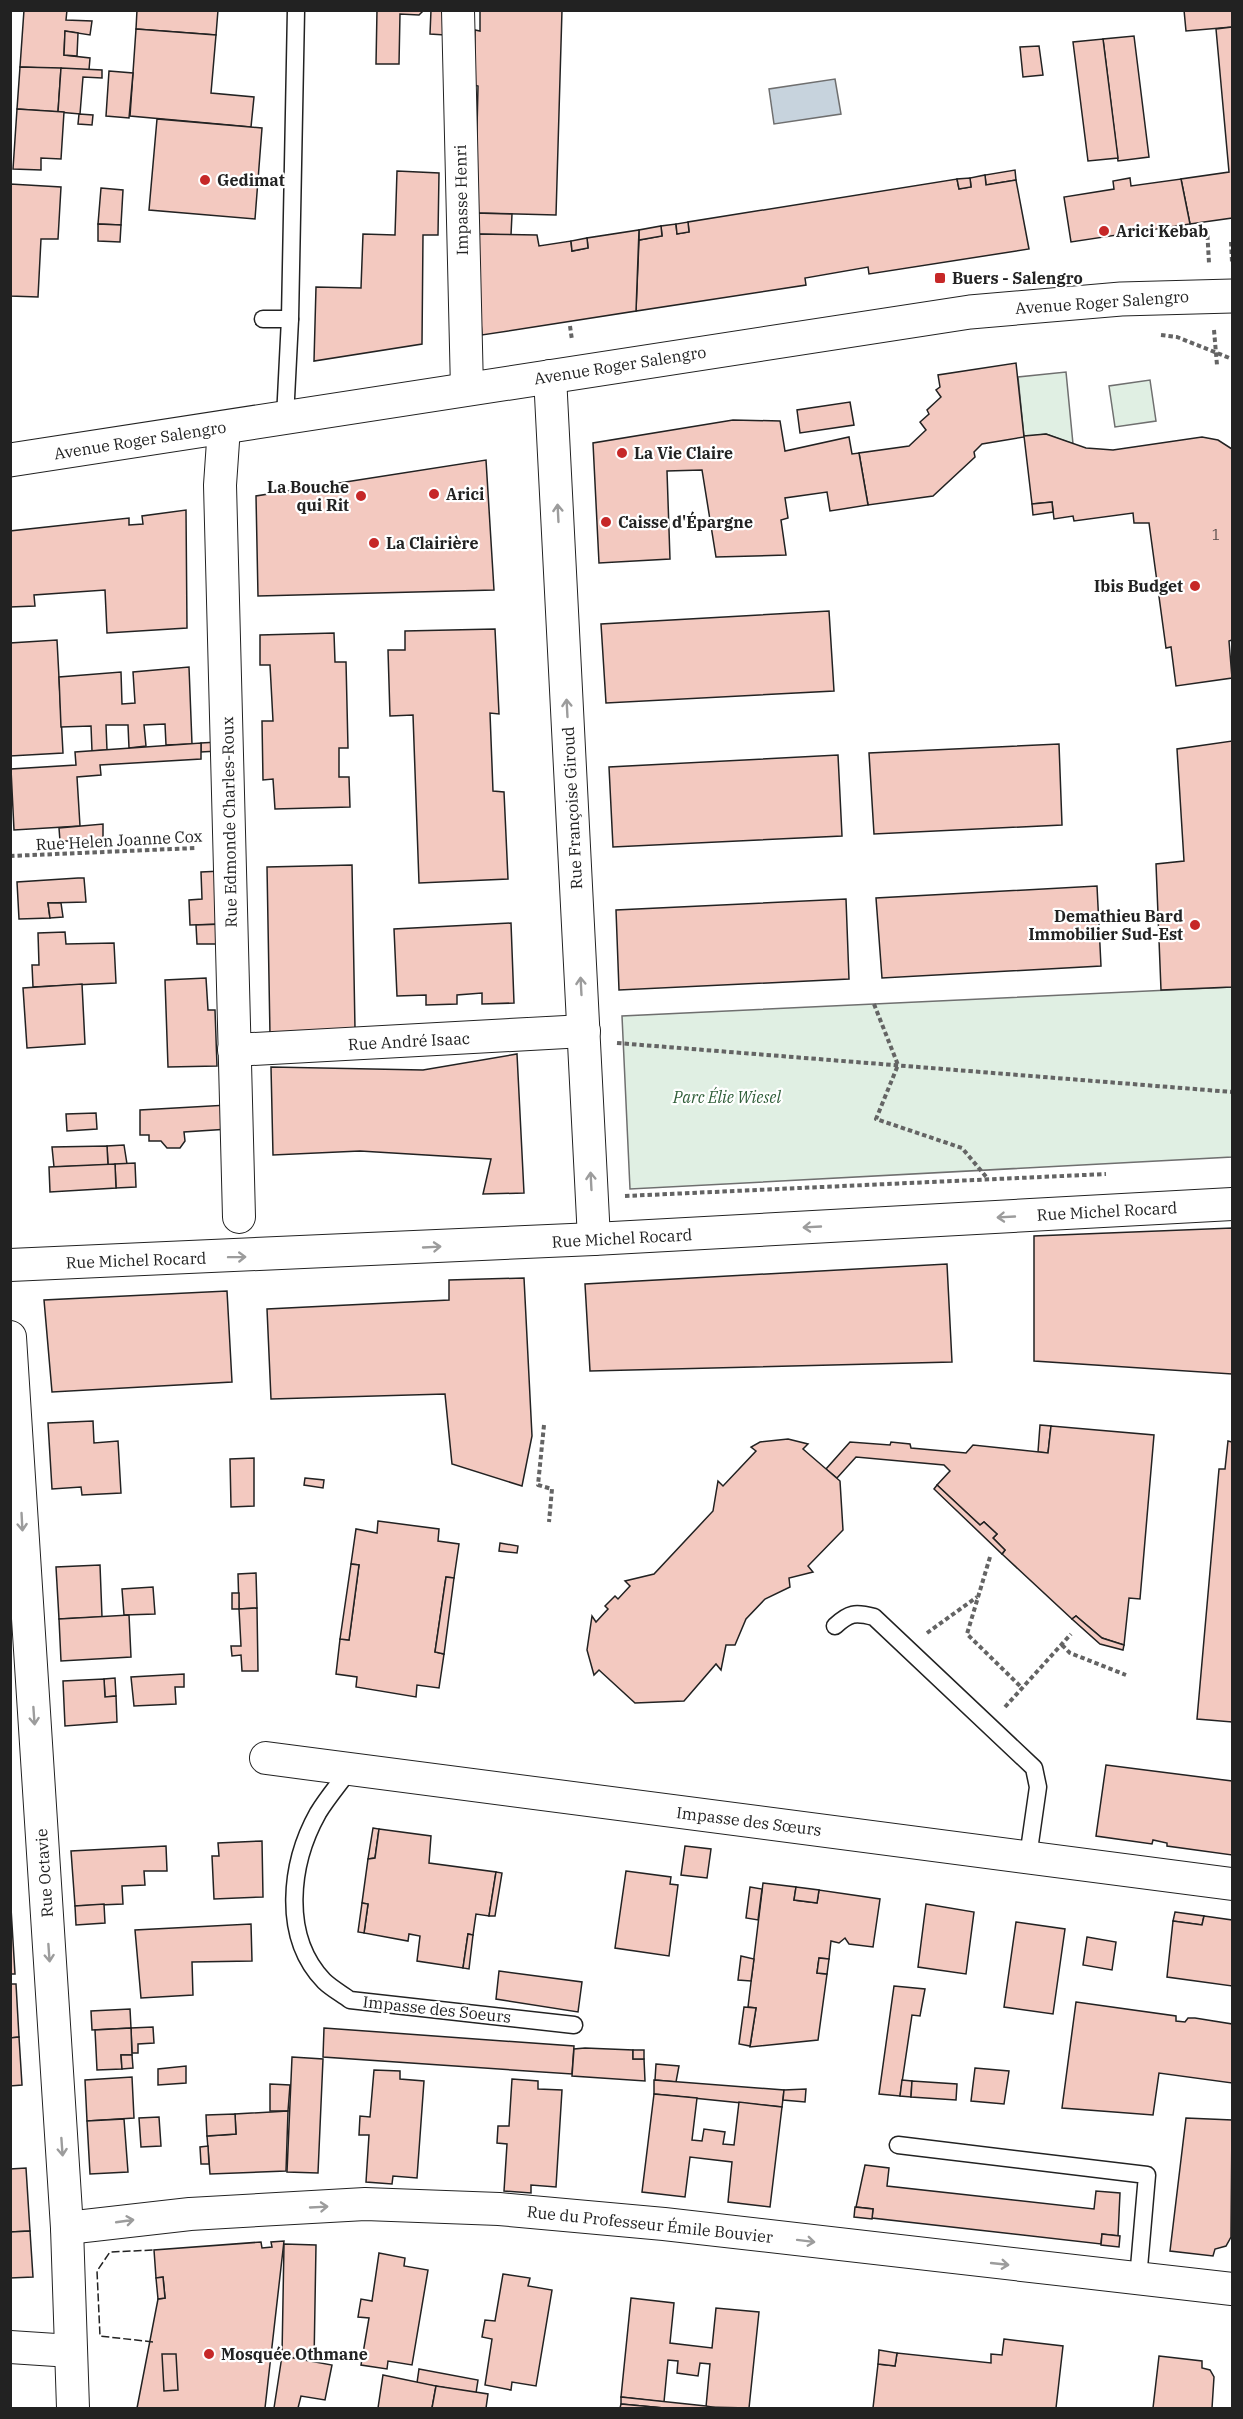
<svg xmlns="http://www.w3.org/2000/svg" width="1243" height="2419" font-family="'IBM Plex Serif',serif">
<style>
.green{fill:#e0efe3;stroke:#6f6f6f;stroke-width:1.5}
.water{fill:#c7d3dd;stroke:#6f6f6f;stroke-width:1.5}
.building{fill:#f3c9c0;stroke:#222;stroke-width:1.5}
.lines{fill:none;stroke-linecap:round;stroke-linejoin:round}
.lane-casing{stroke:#222;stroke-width:19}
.street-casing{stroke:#222;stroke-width:34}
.secondary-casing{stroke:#222;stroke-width:35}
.path{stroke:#646464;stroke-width:4;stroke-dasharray:4.5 3;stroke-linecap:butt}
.lane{stroke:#fff;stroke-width:16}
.street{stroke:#fff;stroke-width:32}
.secondary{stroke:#fff;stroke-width:33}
.fence{stroke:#222;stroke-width:1.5;stroke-dasharray:8 3;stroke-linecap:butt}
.oneway{stroke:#9c9c9c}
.poi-dot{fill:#c62828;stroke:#fff;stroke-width:2}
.labels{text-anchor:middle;stroke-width:4.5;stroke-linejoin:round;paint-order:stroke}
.number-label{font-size:14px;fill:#564c4a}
.poi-label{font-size:16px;font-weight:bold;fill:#222;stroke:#fff;text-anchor:start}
.street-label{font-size:16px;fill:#222;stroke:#fff}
.park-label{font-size:16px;font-style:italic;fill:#2f5e38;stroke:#fff}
</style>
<rect width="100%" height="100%" fill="#fff"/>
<g class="green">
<path d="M1066,372L1073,444L1046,434L1024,437L1018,377Z"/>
<path d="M1150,380L1156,421L1115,427L1109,386Z"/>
<path d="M1232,987V1157L630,1189L622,1016Z"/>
</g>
<path class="water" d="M835,79L841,114L774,124L769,89Z"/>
<g class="building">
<path d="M24,10H67L66,20L92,21L90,35L65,31L64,55L90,58L89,70L20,67Z"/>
<path d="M137,10H218L216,35L136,29Z"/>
<path d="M377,10H424L419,15L400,14L399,64H376Z"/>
<path d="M446,10L445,35L430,34L431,10Z"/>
<path d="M480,10H562L556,215L475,213L478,86L474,85L475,30L480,31Z"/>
<path d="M1184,10H1232V27L1186,31Z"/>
<path d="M1232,27V218L1190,224L1181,179L1229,172L1216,29Z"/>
<path d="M136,29L216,35L211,93L254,97L251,127L130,116Z"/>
<path d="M65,31L78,33L77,56L64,55Z"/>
<path d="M1134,36L1149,157L1118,161L1103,39Z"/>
<path d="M1103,39L1118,158L1088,161L1073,42Z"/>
<path d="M1039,46L1043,75L1023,77L1020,47Z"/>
<path d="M20,67L61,68L58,112L17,109Z"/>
<path d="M61,68L102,70V78L83,77L80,114L58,112Z"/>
<path d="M109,71L133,73L129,118L106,116Z"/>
<path d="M17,109L64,112L61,159L41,158V170L13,169Z"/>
<path d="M79,114L93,115L92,125L78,124Z"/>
<path d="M157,119L262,128L255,219L149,210Z"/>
<path d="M1015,170L1016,180L986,185L985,175Z"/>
<path d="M397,171L439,173L438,235H423L422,344L314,361L316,287L361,288L363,234L395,235Z"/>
<path d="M985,175L986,185L1016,180L1029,249L869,274L868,267L805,278L806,285L636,311L639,240L662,236L661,226L676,224L677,234L689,232L688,222L957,179L959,189L971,187L970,178Z"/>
<path d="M970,178L971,187L959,189L957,179Z"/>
<path d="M1130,178L1131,186L1181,179L1190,224L1071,242L1064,197L1114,189L1113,181Z"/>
<path d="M10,184L61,187L58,239H41L38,297L10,296Z"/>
<path d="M101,188L123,190L121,225L98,224Z"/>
<path d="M475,213L512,214L511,235L474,234Z"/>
<path d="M688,222L689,232L677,234L676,224Z"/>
<path d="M98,224L121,225L120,242L98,241Z"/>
<path d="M661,226L662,236L639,240V230Z"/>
<path d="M639,230L636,311L482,335L474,234L537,235L539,246L571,241L572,251L588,248L587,238Z"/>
<path d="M587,238L588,248L572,251L571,241Z"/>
<path d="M1016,363L1024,437L982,444L974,452L975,457L933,496L868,505L859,453L909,446L926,430L920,422L929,414L927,410L941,397L936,390L940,387L938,375Z"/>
<path d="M850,402L854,425L800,433L797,410Z"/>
<path d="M733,420L780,421L785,451L849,437L852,454L859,453L868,505L830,511L827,492L785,498L788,518L781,520L786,555L716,557L702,470L667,471L670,559L599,563L593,443Z"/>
<path d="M1046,434L1086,448L1100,449L1113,450L1202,437L1218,440L1232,449V640L1229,641L1232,678L1176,686L1171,647L1166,648L1149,523H1134L1133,513L1074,521L1073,516L1054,519L1052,502L1032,504L1024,436Z"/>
<path d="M486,460L494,590L258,596L256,496Z"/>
<path d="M1052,502L1053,512L1033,515L1032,504Z"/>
<path d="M186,510L187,628L107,633L105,590L34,595L35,606L10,607V531L129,518V525L143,524L142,516Z"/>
<path d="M829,611L834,691L606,703L601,624Z"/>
<path d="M495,629L499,714L490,713L493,791L504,792L508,879L419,883L413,715L390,716L388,650H405V631Z"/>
<path d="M334,633L335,662H346L348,748H339V777H349L350,807L275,809L273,779L263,780L262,721H273L270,665H260V635Z"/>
<path d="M57,640L63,753L10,756V643Z"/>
<path d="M189,667L192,744L166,745L165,724L144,725L146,746L129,748L128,725H106L107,750L92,751L91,726L61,727L59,677L121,672L122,704L135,703L133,672Z"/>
<path d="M1232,741V987L1161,990L1156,864L1184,861L1177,749Z"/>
<path d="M218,742V751L201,752V743Z"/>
<path d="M201,743V759L100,765L101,775L77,777L80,826L14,830L11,769L76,765L75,752Z"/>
<path d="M1059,744L1062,825L874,834L869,753Z"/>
<path d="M838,755L842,836L613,847L609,767Z"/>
<path d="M103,824V841H60L59,828Z"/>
<path d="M352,865L355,1029L270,1035L267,867Z"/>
<path d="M222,871L224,924L190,925L189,900L202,899L201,872Z"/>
<path d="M78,878H84L86,902L48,903L50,918L19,919L17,882Z"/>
<path d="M1097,886L1101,966L882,978L876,898Z"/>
<path d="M846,899L849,979L619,990L616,910Z"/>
<path d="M48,903H61L63,917L50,918Z"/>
<path d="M511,923L514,1003L482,1004V993L457,995V1004L426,1005V995L397,996L394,929Z"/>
<path d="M224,924V944H197L196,925Z"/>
<path d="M65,932L66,944L114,943L116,983L33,987L32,965H39L38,933Z"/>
<path d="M206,978L208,1010H215L217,1066L168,1067L165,980Z"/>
<path d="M82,984L85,1044L27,1048L23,988Z"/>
<path d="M517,1054L524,1193L483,1194L491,1159L360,1151L273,1155L271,1067L423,1070Z"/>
<path d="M228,1105L229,1129L184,1132L185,1141L180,1148H167L161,1141H149V1135H140V1110Z"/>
<path d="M96,1113L97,1129L67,1131L66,1114Z"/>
<path d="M124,1145L127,1164L108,1165L107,1146Z"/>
<path d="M107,1146L108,1165L54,1167L52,1147Z"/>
<path d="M135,1163L136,1187L116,1188L115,1164Z"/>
<path d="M115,1164L116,1188L50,1192L49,1167Z"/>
<path d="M1232,1228V1374L1034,1361V1236Z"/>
<path d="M947,1264L952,1362L590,1371L585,1284Z"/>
<path d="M524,1278L532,1436L522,1486L452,1464L445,1394L271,1399L267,1309L449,1300V1280Z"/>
<path d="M227,1291L232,1382L52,1392L44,1300Z"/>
<path d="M93,1421L94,1443L118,1441L121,1493L82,1495L81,1487L52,1489L48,1423Z"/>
<path d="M1040,1425L1051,1426L1048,1453L1038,1452Z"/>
<path d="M1051,1426L1154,1435L1140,1599L1129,1598L1124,1645L1102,1638L1076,1616L1072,1619L1002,1554L1005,1550L993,1538L997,1534L984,1522L980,1525L937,1485L950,1471L944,1465L856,1457L837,1478L826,1469L850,1442L890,1445L891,1442L910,1444L911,1448L966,1453L973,1445L1048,1453Z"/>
<path d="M788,1439L808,1444L803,1449L840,1481L843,1530L808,1566L813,1572L789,1578L790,1587L765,1599L746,1619L735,1645H726L721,1670L716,1664L684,1701L635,1703L599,1670L594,1675L587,1650L592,1616L596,1622L608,1609L605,1606L615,1596L618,1599L630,1586L625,1581L654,1574L713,1511L718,1481L723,1486L756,1451L751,1447L760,1442Z"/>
<path d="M1228,1441L1232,1442V1722L1197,1719L1219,1469H1225Z"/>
<path d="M254,1458V1506L231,1507L230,1459Z"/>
<path d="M305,1478L324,1480L323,1488L304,1485Z"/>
<path d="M937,1485L980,1525L984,1522L997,1534L993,1538L1005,1550L1002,1554L934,1489Z"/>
<path d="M378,1521L439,1529L438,1541L459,1544L454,1578L446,1577L435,1652L444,1654L439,1688L417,1685L416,1697L356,1687L357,1677L336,1674L340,1639L349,1640L359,1565L351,1564L356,1529L377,1533Z"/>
<path d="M500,1543L518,1546L517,1553L499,1551Z"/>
<path d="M351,1564L359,1565L349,1640L340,1639Z"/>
<path d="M100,1565L102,1617L59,1619L56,1567Z"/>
<path d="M256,1573L257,1608L239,1609L238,1574Z"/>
<path d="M446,1577L454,1578L444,1654L435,1652Z"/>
<path d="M153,1587L155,1614L124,1615L122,1589Z"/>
<rect x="232" y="1593" width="7" height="16"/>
<path d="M257,1608L258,1671H242L241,1655L232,1656L231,1646H241L239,1609Z"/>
<path d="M129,1615L131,1657L61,1661L59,1619Z"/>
<path d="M1076,1616L1102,1638L1124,1645L1123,1650L1100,1644L1072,1619Z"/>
<path d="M184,1674V1687H175L176,1704L134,1706L131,1677Z"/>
<path d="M115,1678L116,1696L105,1697L104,1679Z"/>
<path d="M104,1679L105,1697L116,1696L117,1722L65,1726L63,1681Z"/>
<path d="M1106,1765L1232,1781V1855L1167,1846V1843L1153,1840L1152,1844L1096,1836Z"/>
<path d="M373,1828L379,1829L375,1858L368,1859Z"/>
<path d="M379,1829L431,1836L429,1863L496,1872L489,1916L476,1914L473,1935L468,1934L463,1968L417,1961L420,1936L409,1934L408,1941L364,1933L368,1904L362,1903L368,1859L375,1858Z"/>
<path d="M262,1841L263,1897L214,1899L212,1856H219L218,1843Z"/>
<path d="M166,1846L167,1871H144L145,1885L122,1886L123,1904L75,1906L71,1851Z"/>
<path d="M685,1846L711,1849L707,1878L681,1875Z"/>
<path d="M626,1871L671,1877L670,1884L678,1885L669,1956L615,1948Z"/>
<path d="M496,1872L502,1873L495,1916H489Z"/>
<path d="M763,1883L796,1887L794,1900L817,1903L819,1890L880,1899L873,1947L849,1944L845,1938L839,1943L831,1941L829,1959L819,1958L817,1973L827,1974L818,2040L750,2047L756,2008L748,2007Z"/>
<path d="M750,1887L762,1889L758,1920L746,1918Z"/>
<path d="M796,1887L819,1890L817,1903L794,1900Z"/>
<path d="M362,1903L368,1904L364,1933L358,1932Z"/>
<path d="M104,1904L105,1923L76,1925L75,1906Z"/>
<path d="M926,1904L974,1912L966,1974L918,1967Z"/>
<path d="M11,1908L15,1974H10V1908Z"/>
<path d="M1175,1912L1204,1916L1202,1925L1173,1921Z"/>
<path d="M1204,1916L1232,1920V1986L1167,1977L1173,1921L1202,1925Z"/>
<path d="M1016,1922L1065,1929L1053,2014L1004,2007Z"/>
<path d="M251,1924L252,1961L192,1962L193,1995L141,1998L135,1930Z"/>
<path d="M468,1934L473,1935L469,1969L463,1968Z"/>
<path d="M1087,1937L1116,1942L1112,1970L1083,1965Z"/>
<path d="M741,1956L754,1959L751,1981L738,1980Z"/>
<path d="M819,1958L829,1959L827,1974L817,1973Z"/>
<path d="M499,1971L582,1982L578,2012L496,1999Z"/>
<path d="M10,1984H16L19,2037L10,2038Z"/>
<path d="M894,1986L925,1989L920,2016L912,2015L900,2096L879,2094Z"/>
<path d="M1076,2002L1176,2016V2021L1185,2022L1188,2018H1195L1232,2024V2083L1159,2073L1153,2115L1062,2108Z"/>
<path d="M744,2007L756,2008L750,2046L739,2044Z"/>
<path d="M130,2009L131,2028L92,2030L91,2011Z"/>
<path d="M153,2027L154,2043L138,2044V2053H132L131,2028Z"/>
<path d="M131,2028L132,2055H121L122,2069L97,2070L95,2030Z"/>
<path d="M324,2028L574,2046L572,2074L323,2057Z"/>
<path d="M19,2037L22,2085L10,2086V2038Z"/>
<path d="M585,2048L633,2050V2059H644L645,2081L572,2076L574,2049Z"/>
<rect x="633" y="2050" width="11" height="9"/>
<path d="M121,2055H132L133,2068L122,2069Z"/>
<path d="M292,2057L323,2059L318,2173L287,2172Z"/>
<path d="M656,2064L679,2066L676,2082L655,2080Z"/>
<path d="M186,2066V2083L158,2085V2069Z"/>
<path d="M975,2068L1009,2071L1004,2104L971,2101Z"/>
<path d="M374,2070L400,2071V2079L424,2081L417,2178L393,2176L392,2184L366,2182L369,2135H359L360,2116L370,2117Z"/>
<path d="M132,2077L134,2118L87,2121L85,2080Z"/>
<path d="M512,2079L538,2081V2089L562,2090L556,2187L531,2185V2193L504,2191L507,2144L497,2143L498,2126H509Z"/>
<path d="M654,2080L784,2090L782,2107L654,2094Z"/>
<path d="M902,2080L912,2081L911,2097L900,2096Z"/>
<path d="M912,2081L957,2084L956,2100L911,2097Z"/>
<path d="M270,2084L290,2085L288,2111H270Z"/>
<path d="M806,2089L805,2102L783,2100L784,2090Z"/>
<path d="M654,2094L697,2098L692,2140L702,2141L704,2129L725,2132L723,2144L734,2145L739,2102L782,2107L770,2207L728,2202L732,2162L690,2157L685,2197L642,2192Z"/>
<path d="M288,2111L286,2171L210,2174L207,2136L236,2134L235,2114Z"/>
<path d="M235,2114L236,2134L207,2136L206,2115Z"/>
<path d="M159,2117L161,2146L141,2147L139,2118Z"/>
<path d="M1186,2118L1232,2120L1231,2237L1226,2246L1215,2249L1213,2256L1170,2251Z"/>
<path d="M124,2119L128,2172L90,2174L87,2121Z"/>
<path d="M208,2146L209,2164H201L200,2147Z"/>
<path d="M865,2165L889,2168L887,2186L1094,2209L1096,2191L1120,2193L1118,2236L1102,2234L1101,2244L872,2218L873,2209L856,2207Z"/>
<path d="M26,2168L30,2231L10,2232V2169Z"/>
<path d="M855,2207L873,2209L872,2219L854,2217Z"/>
<path d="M30,2231L33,2277L10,2278V2232Z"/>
<path d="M1102,2234L1120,2236L1119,2247L1101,2245Z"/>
<path d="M284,2241L265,2408H137L158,2299L165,2298L163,2277L156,2278L154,2250L261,2242L262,2248L272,2247L271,2242Z"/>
<path d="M284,2244L316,2245L314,2362L282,2356Z"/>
<path d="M379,2253L405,2258L404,2266L428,2270L412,2365L388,2361L387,2369L361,2365L369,2318L358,2317L361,2299L372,2301Z"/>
<path d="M503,2274L530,2278L528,2286L552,2290L536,2386L512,2382L511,2390L485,2385L492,2339L482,2337L485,2320L495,2321Z"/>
<path d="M163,2277L165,2298L158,2299L156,2278Z"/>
<path d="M631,2298L674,2303L670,2343L712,2348L716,2308L759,2312L749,2408L706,2407L710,2364L700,2363L698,2376L677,2373L678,2361L668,2360L664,2402L621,2397Z"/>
<path d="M1004,2339L1063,2346L1056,2408H873L878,2364L895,2366L897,2353L991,2363V2354L1002,2355Z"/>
<path d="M879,2350L897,2353L895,2366L878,2364Z"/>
<path d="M162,2354H176L178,2390L164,2391Z"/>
<path d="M282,2356L332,2365L325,2400L301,2396L298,2408H274Z"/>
<path d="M1159,2356L1202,2361V2368L1210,2370L1214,2377L1212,2408H1153Z"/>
<path d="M419,2369L478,2380L476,2393L417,2383Z"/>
<path d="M383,2375L436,2386L432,2408H378Z"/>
<path d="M436,2386L488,2394L486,2408H432Z"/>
<path d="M621,2397L706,2406L717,2408H664L621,2404Z"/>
<path d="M621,2404L664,2408H620Z"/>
</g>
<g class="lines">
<defs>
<g id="lane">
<path d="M263,319H290"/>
<path d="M285,418L290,319L296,10"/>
<path d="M835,1626C849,1613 855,1612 874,1617L1034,1768L1038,1787L1028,1857"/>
<path d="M350,1769C340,1783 327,1798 318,1813C290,1863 281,1936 324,1981C331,1988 342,1994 350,2000L574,2025"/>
<path d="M898,2145L1147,2175L1138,2279"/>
</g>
<g id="street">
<path d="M458,10L467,389"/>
<path d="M550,376L594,1239"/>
<path d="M224,427L220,485L239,1217"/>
<path d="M234,1050L584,1031"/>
<path d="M10,1265L594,1239L1232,1204"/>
<path d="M10,1337L67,2228L73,2408"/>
<path d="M266,1758L1232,1884"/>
<path d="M67,2228L190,2214L365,2204L499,2209L664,2224L1232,2289"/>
<path d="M10,2347L71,2351"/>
</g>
<path id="secondary" d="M10,460L970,312L1121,299L1232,296"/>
</defs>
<use href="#lane" class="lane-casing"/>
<use href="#street" class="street-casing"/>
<use href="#secondary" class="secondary-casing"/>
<g class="path">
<path d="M1207,228L1209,263"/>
<path d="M1231,242L1232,262"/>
<path d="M570,326L572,340"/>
<path d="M1214,330L1217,365"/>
<path d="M1161,335L1177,337L1232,359"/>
<path d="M10,856L196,848"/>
<path d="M874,1004L898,1065L876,1119L962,1148L988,1179"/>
<path d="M617,1043L1232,1092"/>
<path d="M625,1196L1106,1174"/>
<path d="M544,1425L538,1485L552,1489L549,1522"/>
<path d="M990,1557L967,1634L1022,1688"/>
<path d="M927,1633L977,1597"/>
<path d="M1062,1645L1070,1653L1126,1675"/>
<path d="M1005,1707L1071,1634"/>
</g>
<use href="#lane" class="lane"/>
<use href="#street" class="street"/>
<use href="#secondary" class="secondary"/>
<path class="fence" d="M153,2342L100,2336L97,2271L110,2252L154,2250"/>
</g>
<defs><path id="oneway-shaft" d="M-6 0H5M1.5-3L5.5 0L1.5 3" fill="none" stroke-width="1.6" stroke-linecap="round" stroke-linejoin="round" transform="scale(1.5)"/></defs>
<g class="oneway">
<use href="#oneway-shaft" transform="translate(558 513) rotate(-93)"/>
<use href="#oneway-shaft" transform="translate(567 708) rotate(-93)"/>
<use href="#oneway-shaft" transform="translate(581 986) rotate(-93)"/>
<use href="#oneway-shaft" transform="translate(591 1181) rotate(-93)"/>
<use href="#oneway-shaft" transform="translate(1006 1217) rotate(177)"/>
<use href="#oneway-shaft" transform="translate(812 1227) rotate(177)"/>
<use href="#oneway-shaft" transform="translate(432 1247) rotate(-3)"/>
<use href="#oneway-shaft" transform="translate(237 1257) rotate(-1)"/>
<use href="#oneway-shaft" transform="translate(22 1522) rotate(87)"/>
<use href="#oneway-shaft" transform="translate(34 1716) rotate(86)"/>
<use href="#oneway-shaft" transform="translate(49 1953) rotate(86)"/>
<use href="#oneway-shaft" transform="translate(62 2147) rotate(86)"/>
<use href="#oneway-shaft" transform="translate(319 2207) rotate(-3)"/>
<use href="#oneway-shaft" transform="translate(125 2221) rotate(-8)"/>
<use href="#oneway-shaft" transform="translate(806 2241) rotate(7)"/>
<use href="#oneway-shaft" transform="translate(1000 2264) rotate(6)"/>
</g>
<g class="poi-dot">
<circle cx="205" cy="180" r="6"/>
<circle cx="1104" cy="231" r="6"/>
<rect x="934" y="272" width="12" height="12" rx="3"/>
<circle cx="622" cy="453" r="6"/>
<circle cx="434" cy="494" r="6"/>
<circle cx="361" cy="496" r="6"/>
<circle cx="606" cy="522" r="6"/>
<circle cx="374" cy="543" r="6"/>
<circle cx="1195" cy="586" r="6"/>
<circle cx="1195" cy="925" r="6"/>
<circle cx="209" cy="2354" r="6"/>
</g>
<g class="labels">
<g class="number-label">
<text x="1216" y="540">1</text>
</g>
<g class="poi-label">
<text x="217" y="186">Gedimat</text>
<text x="1116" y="237">Arici Kebab</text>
<text x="952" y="284">Buers - Salengro</text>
<text x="634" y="459">La Vie Claire</text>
<text x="349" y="493" text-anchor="end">La Bouche<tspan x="349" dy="18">qui Rit</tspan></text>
<text x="446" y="500">Arici</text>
<text x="618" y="528">Caisse d'Épargne</text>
<text x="386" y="549">La Clairière</text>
<text x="1183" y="592" text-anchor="end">Ibis Budget</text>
<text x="1183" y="922" text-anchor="end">Demathieu Bard<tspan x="1183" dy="18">Immobilier Sud-Est</tspan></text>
<text x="221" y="2360">Mosquée Othmane</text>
</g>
<g class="street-label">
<text transform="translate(461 200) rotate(-91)" y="6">Impasse Henri</text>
<text transform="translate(1102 302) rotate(-4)" y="6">Avenue Roger Salengro</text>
<text transform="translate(620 365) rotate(-9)" y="6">Avenue Roger Salengro</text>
<text transform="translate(140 440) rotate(-9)" y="6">Avenue Roger Salengro</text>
<text transform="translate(572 808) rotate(-93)" y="6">Rue Françoise Giroud</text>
<text transform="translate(229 822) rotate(-91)" y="6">Rue Edmonde Charles-Roux</text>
<text transform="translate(119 840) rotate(-3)" y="6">Rue Helen Joanne Cox</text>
<text transform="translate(409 1041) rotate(-3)" y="6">Rue André Isaac</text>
<text transform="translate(1107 1211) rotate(-3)" y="6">Rue Michel Rocard</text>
<text transform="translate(622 1238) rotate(-3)" y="6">Rue Michel Rocard</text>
<text transform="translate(136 1260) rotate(-2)" y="6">Rue Michel Rocard</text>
<text transform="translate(749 1821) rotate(7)" y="6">Impasse des Sœurs</text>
<text transform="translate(44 1873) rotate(-94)" y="6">Rue Octavie</text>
<text transform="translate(437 2009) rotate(6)" y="6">Impasse des Soeurs</text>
<text transform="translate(650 2224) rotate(6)" y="6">Rue du Professeur Émile Bouvier</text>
</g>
<g class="park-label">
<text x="727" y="1103">Parc Élie Wiesel</text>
</g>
</g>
<rect width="1243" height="2419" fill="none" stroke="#222222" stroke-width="24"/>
</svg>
